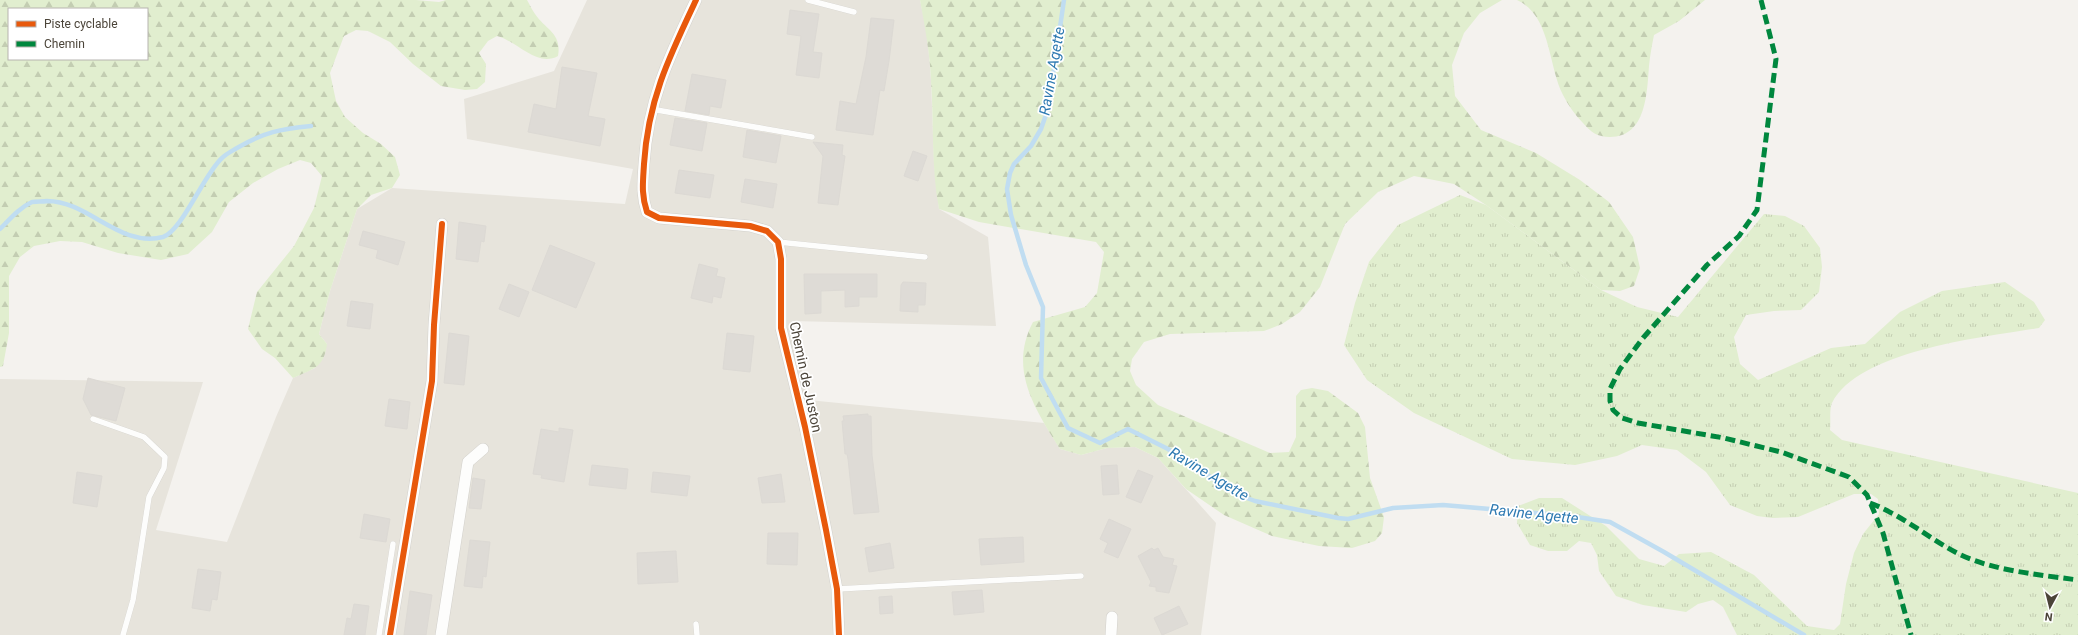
<svg xmlns="http://www.w3.org/2000/svg" width="2078" height="635" font-family="Roboto,sans-serif">
<style>
.residential{fill:#e7e4dc}
.grass{fill:url(#grass-tufts)}
.forest{fill:url(#forest-firs);fill-rule:evenodd}
.lines{fill:none;stroke-linecap:round;stroke-linejoin:round}
.stream{stroke:#c0ddf1;stroke-width:4.5}
.building{fill:#dedbd6;stroke:#dcd9d4}
.service-casing{stroke:#d2d0cb;stroke-width:6}
.minor-casing{stroke:#d2d0cb;stroke-width:12}
.service{stroke:#fdfdfc;stroke-width:5.5}
.minor{stroke:#fdfdfc;stroke-width:11}
.quiet{stroke:#00873e;stroke-width:5;stroke-dasharray:10 5;stroke-linecap:butt}
.cycleway-casing{stroke:#fff;stroke-width:8}
.cycleway{stroke:#e8590c;stroke-width:6}
.labels{text-anchor:middle;stroke-width:3.5;stroke-linejoin:round;paint-order:stroke}
.street-label{font-size:14px;fill:#4b4439;stroke:#fff}
.water-label{font-size:15px;font-style:italic;fill:#2e7ab2;stroke:#fff}
</style>
<defs>
<pattern id="grass-tufts" width="24" height="20" patternUnits="userSpaceOnUse"><rect width="24" height="20" fill="#e1eecf"/><path d="M3 7l-1-3M5 7V3M7 7l1-3M15 17l-1-3M17 17v-4M19 17l1-3" fill="none" stroke="#c3cdb2"/></pattern>
<pattern id="forest-firs" width="22" height="20" patternUnits="userSpaceOnUse"><rect width="22" height="20" fill="#e1eecf"/><path d="M5 1l3.5 6h-7zM16 11l3.5 6h-7z" fill="#c3cdb2"/></pattern>
</defs>
<rect width="100%" height="100%" fill="#f4f2ee"/>
<path class="residential" d="M587,0H920L927,32L931,80L934,162L939,209L988,237L996,326L792,321L808,400L1044,423L1060,449L1081,455L1107,448L1135,447L1158,458L1216,523L1201,635H0V379L203,382L156,530L227,542L276,417L293,378L315,368L327,344L319,334L330,291L357,209L392,188L625,204L633,169L467,139L464,99L554,71Z"/>
<path class="grass" d="M1460,195L1486,205L1601,290L1637,307L1678,317L1764,214L1785,216L1804,226L1820,248L1822,267L1819,292L1801,310L1774,311L1746,315L1734,337L1740,364L1758,380L1831,348L1865,344L1900,312L1942,291L2005,282L2034,302L2045,320L2039,328C1985,337 1859,350 1832,403C1829,409 1831,422 1830,430L1842,440L2078,493V635H1737L1723,607L1713,600L1698,604L1686,612L1643,605L1616,596L1599,571L1597,555L1591,543L1579,541L1567,551H1548L1530,545L1517,523L1518,506L1539,498H1562L1606,526L1639,559L1664,566L1679,554L1711,552L1754,575L1807,626L1834,630L1840,624L1846,584L1854,553L1863,534L1879,514L1878,499L1871,494H1854L1798,517L1772,518L1757,516L1730,505L1706,472L1677,450L1642,445L1617,456L1575,465L1512,459L1414,413L1367,380L1344,345L1355,303L1369,262L1398,225Z"/>
<g class="forest">
<path d="M0,0H416L439,2L446,0H527C530,5 532,10 535,14C546,30 562,33 558,56C537,68 517,41 497,36L488,41L479,53L486,64L485,82L477,89L465,90L441,86L413,64L390,42L368,31L356,30L344,36L330,73L336,101L345,117L363,133L381,144L395,157L400,175L392,188L371,195L357,209L330,291L319,334L327,344C324,368 313,369 293,378L275,358L262,349L248,329L257,292L294,246L314,208L322,176L311,163L300,160L278,169L253,183L229,202L212,232L188,254L161,260L118,253L82,242L60,241L34,246L20,257L9,276V333L3,366L0,367ZM9,9H147V59H9Z"/>
<path d="M920,0H1502L1480,13L1464,33L1452,65L1455,96L1481,130L1536,153L1580,180L1609,202L1633,237L1640,268L1634,286L1620,291L1601,290L1486,205L1454,184L1414,176L1378,192L1345,224L1320,287L1300,312L1282,324L1264,331L1170,334L1144,342L1132,359L1130,371L1136,385L1158,405L1270,453L1289,452L1296,437V396L1301,390L1312,388L1328,391L1358,413L1365,427L1370,478L1384,517L1382,533L1375,541L1352,548L1319,546L1272,536L1224,515L1186,489L1158,458L1135,447L1107,448L1081,455L1060,449C1035,409 1008,369 1033,322L1085,307L1097,293L1104,252L1096,242L979,222L939,209C931,167 934,123 931,81C930,54 925,27 920,0Z"/>
<path d="M1517,0H1705L1679,21L1654,35C1652,45 1650,55 1649,66C1647,91 1647,137 1610,137C1597,137 1591,132 1583,123C1575,115 1568,105 1563,95C1548,66 1551,15 1517,0Z"/>
</g>
<g class="lines">
<g class="stream">
<path d="M1064,0L1048,109L1041,129L1031,146L1014,164L1010,173L1007,189L1011,215L1026,265L1043,307L1041,378L1068,428L1100,443L1128,429L1168,449L1236,494L1255,501L1338,518L1348,519L1393,508L1443,505L1571,516L1610,522L1664,552L1804,635"/>
<path d="M0,229C10,219 19,208 32,202C36,201 43,202 47,201C89,201 119,248 163,237C182,231 204,174 222,158C226,154 232,151 237,148C264,132 281,129 311,126"/>
</g>
</g>
<g class="building">
<path d="M790,10L819,14L813,52L822,53L819,78L796,75L801,36L787,34Z"/>
<path d="M871,18L894,20L889,61L884,91L880,90L873,135L836,130L840,101L856,104L866,57Z"/>
<path d="M562,67L597,73L588,116L605,119L600,146L528,132L534,104L556,109Z"/>
<path d="M692,74L726,80L721,108L710,106L709,115L685,111Z"/>
<path d="M675,118L707,123L702,151L670,145Z"/>
<path d="M747,130L781,136L776,163L743,157Z"/>
<path d="M813,142L843,145L842,155L845,156L838,205L818,203L823,156Z"/>
<path d="M913,151L927,156L918,181L904,176Z"/>
<path d="M679,170L714,175L710,198L675,193Z"/>
<path d="M745,179L777,184L773,208L741,202Z"/>
<path d="M459,222L486,226L484,242L481,241L478,262L456,259Z"/>
<path d="M363,231L405,242L398,265L376,258L378,250L359,245Z"/>
<path d="M550,245L595,263L576,308L532,290Z"/>
<path d="M699,264L718,269L716,276L725,278L721,298L713,296L712,303L691,298Z"/>
<path d="M804,274H877V297H859V306L845,307V290L821,291V313L805,314Z"/>
<path d="M903,282L926,283L925,305H918V312L900,311L901,285Z"/>
<path d="M509,284L529,292L519,317L499,309Z"/>
<path d="M351,301L373,304L370,329L347,326Z"/>
<path d="M449,333L469,336L464,385L444,383Z"/>
<path d="M727,333L754,336L750,372L723,369Z"/>
<path d="M88,378L125,388L116,421L91,415L83,399Z"/>
<path d="M389,399L410,402L407,429L385,426Z"/>
<path d="M868,414V416H871L872,455L879,512L854,514L848,459L847,454H845L842,421H844L843,416Z"/>
<path d="M559,428L573,430L564,482L541,478L542,475L533,474L541,429L559,432Z"/>
<path d="M592,465L628,469L626,489L589,485Z"/>
<path d="M1117,465L1119,494L1103,495L1101,466Z"/>
<path d="M1138,470L1153,476L1141,503L1126,497Z"/>
<path d="M77,472L102,476L97,507L73,503Z"/>
<path d="M653,472L690,476L687,496L651,492Z"/>
<path d="M781,474L785,502L762,503L758,478Z"/>
<path d="M473,478L485,480L481,509L469,508Z"/>
<path d="M364,514L390,519L386,542L360,538Z"/>
<path d="M1109,519L1131,529L1118,558L1104,552L1108,543L1100,539Z"/>
<path d="M768,533H798L797,565L767,564Z"/>
<path d="M1023,537L1024,562L981,565L979,539Z"/>
<path d="M470,540L490,542L486,577L483,576L482,588L464,586Z"/>
<path d="M890,543L894,568L869,572L865,548Z"/>
<path d="M1152,548L1154,550L1158,548L1163,557L1174,559L1172,565L1177,566L1169,593L1156,591V587L1149,586L1151,582L1138,556Z"/>
<path d="M676,551L678,582L638,584L637,553Z"/>
<path d="M198,569L221,572L217,600L212,599L210,611L192,608Z"/>
<path d="M982,590L984,612L954,615L952,592Z"/>
<path d="M410,591L432,595L426,635H404Z"/>
<path d="M892,596L893,613L880,614L879,597Z"/>
<path d="M354,604L369,606L365,635H344L347,618L351,619Z"/>
<path d="M1179,606L1188,624L1162,635L1154,618Z"/>
</g>
<g class="lines">
<defs>
<g id="service">
<path d="M808,0L854,12"/>
<path d="M651,109L812,137"/>
<path d="M778,242L925,257"/>
<path d="M93,419L144,437L165,457L164,468L149,497L133,600L123,635"/>
<path d="M837,589L1081,576"/>
<path d="M696,624L697,635"/>
<path d="M379,635L393,544"/>
</g>
<g id="minor">
<path d="M696,0C669,57 648,100 644,164C643,182 641,194 647,212L659,218L750,226L767,231L778,242L781,259V328L805,427L826,530L837,589L839,635"/>
<path d="M390,635L432,381L434,325L442,224"/>
<path d="M441,635L468,462L483,449"/>
<path d="M1111,635L1112,617"/>
</g>
</defs>
<use href="#service" class="service-casing"/>
<use href="#minor" class="minor-casing"/>
<use href="#service" class="service"/>
<use href="#minor" class="minor"/>
<g class="quiet">
<path d="M1761,0L1776,59L1757,210L1739,236L1707,265L1643,338L1620,369L1610,389V401L1613,410L1622,418L1638,423L1724,438L1781,452L1849,477L1867,495L1883,533L1911,635"/>
<path d="M1870,503C1904,516 1929,539 1961,555C1995,571 2041,575 2078,580"/>
</g>
<defs>
<g id="cycleway">
<path d="M696,0C669,57 648,100 644,164C643,182 641,194 647,212L659,218L750,226L767,231L778,242L781,259V328L805,427L826,530L837,589L839,635"/>
<path d="M390,635L432,381L434,325L442,224"/>
</g>
</defs>
<use href="#cycleway" class="cycleway-casing"/>
<use href="#cycleway" class="cycleway"/>
</g>
<g class="labels">
<g class="street-label">
<text transform="translate(806 377) rotate(78)" y="5">Chemin de Juston</text>
</g>
<g class="water-label">
<text transform="translate(1052 71) rotate(-80)" y="5">Ravine Agette</text>
<text transform="translate(1209 474) rotate(31)" y="5">Ravine Agette</text>
<text transform="translate(1534 514) rotate(6)" y="5">Ravine Agette</text>
</g>
</g>
<rect x="8" y="8" width="140" height="52" fill="#ffffff" stroke="#b7b4b0"/>
<rect x="16" y="21" width="20" height="6" fill="#e8590c" stroke="#b7b4b0"/>
<text x="44" y="28" font-size="12" fill="#4b4439">Piste cyclable</text>
<rect x="16" y="41" width="20" height="6" fill="#00873e" stroke="#b7b4b0"/>
<text x="44" y="48" font-size="12" fill="#4b4439">Chemin</text>
<g transform="translate(2050 607) rotate(187)" stroke="#ffffff" stroke-width="3" paint-order="stroke">
<path d="M0-3L7 15L0 10L-7 15Z" fill="#4b4439"/>
<text y="-6" font-size="11" font-weight="bold" text-anchor="middle" fill="#4b4439">N</text>
</g>
</svg>
